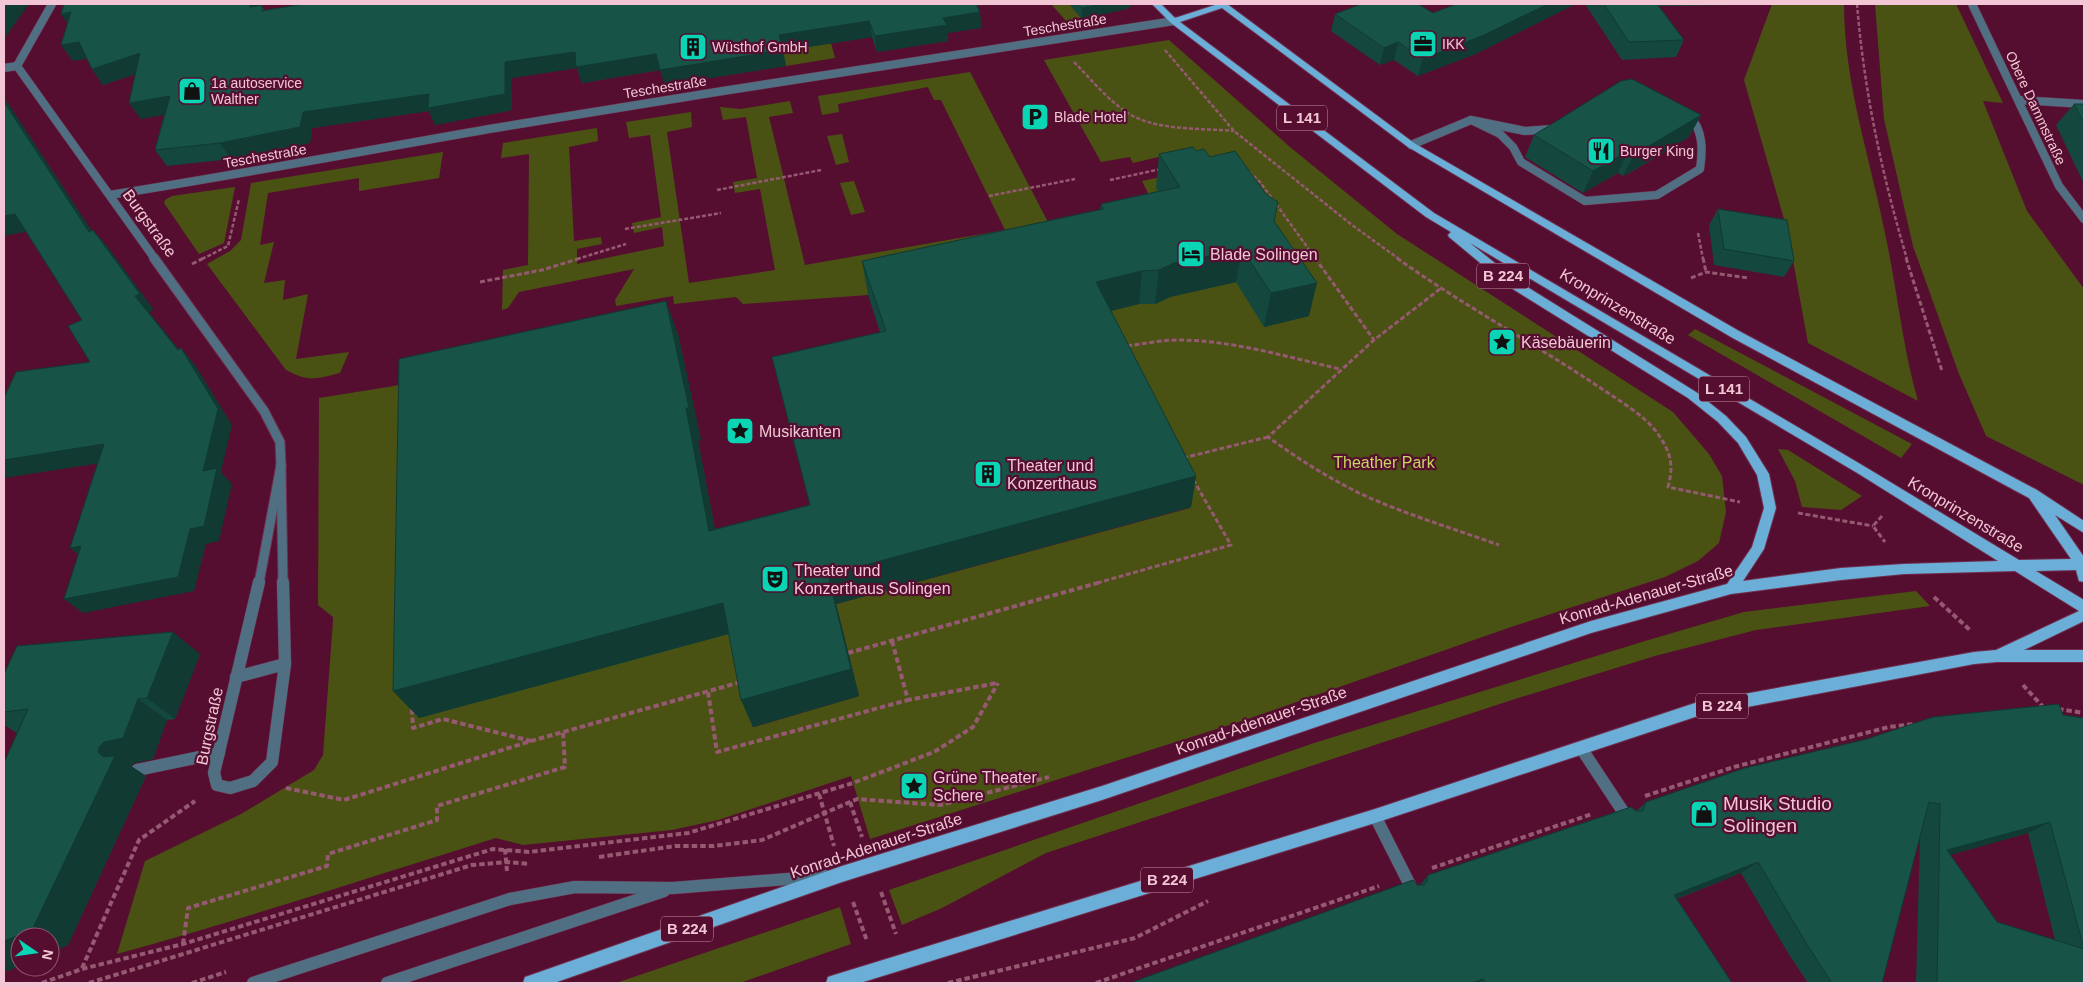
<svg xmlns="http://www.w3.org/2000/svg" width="2088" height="987" font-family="Helvetica,sans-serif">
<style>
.green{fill:#4a5213}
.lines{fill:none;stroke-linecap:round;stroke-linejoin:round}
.lane-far1-casing{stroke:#712f4e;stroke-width:9}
.lane-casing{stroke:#712f4e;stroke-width:13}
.street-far2-casing{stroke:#712f4e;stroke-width:9}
.street-far1-casing{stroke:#712f4e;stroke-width:11}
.street-casing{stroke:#712f4e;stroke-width:13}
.primary-casing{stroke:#712f4e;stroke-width:2}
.path-far2{stroke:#955972;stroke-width:2.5;stroke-dasharray:4 2;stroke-linecap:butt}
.path-far1{stroke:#955972;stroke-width:3;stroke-dasharray:5 2.5;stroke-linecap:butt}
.path{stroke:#955972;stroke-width:4;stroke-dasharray:5.5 3;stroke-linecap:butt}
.lane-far1{stroke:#506f83;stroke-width:8}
.lane{stroke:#506f83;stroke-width:12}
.street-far2{stroke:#506f83;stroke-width:8}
.street-far1{stroke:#506f83;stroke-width:9}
.street{stroke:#506f83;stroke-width:12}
.primary{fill:#6baed7;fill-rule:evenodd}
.wall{fill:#14473d;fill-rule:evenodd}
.shaded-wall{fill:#103a32}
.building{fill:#175347;stroke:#103a32;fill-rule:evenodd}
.labels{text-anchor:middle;stroke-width:4.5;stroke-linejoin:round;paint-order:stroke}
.far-street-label{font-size:14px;fill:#f2c6d4;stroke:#550e30}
.far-poi-label{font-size:14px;fill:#f2c6d4;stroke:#550e30;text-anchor:start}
.shield{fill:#550e30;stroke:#c38fa3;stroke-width:1}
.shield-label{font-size:15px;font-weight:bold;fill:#f2c6d4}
.street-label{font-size:16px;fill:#f2c6d4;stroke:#550e30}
.poi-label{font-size:16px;fill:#f2c6d4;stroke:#550e30;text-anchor:start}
.park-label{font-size:16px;fill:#c6d85f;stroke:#550e30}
.near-poi-label{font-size:19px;fill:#f2c6d4;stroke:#550e30;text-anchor:start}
</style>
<rect width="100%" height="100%" fill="#550e30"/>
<g class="green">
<path d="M1051,4H1080L1071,6L1082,19L1067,22Z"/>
<path d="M1772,4H1844C1844,86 1872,163 1887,243C1898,296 1903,349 1918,401L1808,343L1788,233L1744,80Z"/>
<path d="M1875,4H1956L2003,103L1983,101L2027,211L2084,289V485L1986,436L1959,374L1913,246L1884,119Z"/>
<path d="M1169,40L1290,147L1397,234L1673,412L1709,454L1722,476L1726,512L1719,543L1698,561L1665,577L1511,627L1245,720L870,839L851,776L718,820L672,830L523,845L496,838C370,877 245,919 117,954L145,861L241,814L314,770L323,755L333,621V617L318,605L319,398L394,386L442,375L735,632L754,727L859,696L836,604L1190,508L1063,253L1156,209L1142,181L1184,172L1180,152L1133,163L1130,157L1101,162L1044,60Z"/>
<path d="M831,43L835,58L786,66L782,51Z"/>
<path d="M970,72L1063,251L868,295L743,304L736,297L674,304L673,296L616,306L615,300L634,269L519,292L508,308L502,310L503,270L528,265L529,154L501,158L503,143L597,128L598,141L569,147L574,241L601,237L602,244L577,249V264L664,246L662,227L634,233L632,223L661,217L650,135L629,138L626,122L691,112L692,127L667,132L689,283L775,270L760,189L735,193L733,182L757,178L746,117L723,120L720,107L740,109L790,101L793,113L769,117L805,265L1005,230L941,100H934L928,87L838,104L839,112L822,115L818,96Z"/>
<path d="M842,134L849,162L836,165L827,136Z"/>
<path d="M443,152L439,178L359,191V178L268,193L260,245L274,242L264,283L285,280L283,300L308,294L296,359L349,352L340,373C317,379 308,382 286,370L207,264L230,251L241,240L251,183Z"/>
<path d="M854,181L865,212L851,215L840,183Z"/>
<path d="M235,187L224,243L199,254L164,203L165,200L172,196Z"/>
<path d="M1695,329L1912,444L1901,458L1688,335Z"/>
<path d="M1778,449L1788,450L1862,496L1841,510L1802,507L1795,481Z"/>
<path d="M1916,591L1930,606L1756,630L1655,656L1518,698L1046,853L942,908L902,925L889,890L1314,743L1645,641L1744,612Z"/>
<path d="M840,907L851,944L740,983H616Z"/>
</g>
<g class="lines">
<defs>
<g id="lane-far1">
<path d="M1471,120L1525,131L1552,129"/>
<path d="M1411,145L1471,120L1500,134L1513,147L1521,162L1585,201L1657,195L1700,169C1703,149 1703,130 1689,115"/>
</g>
<g id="lane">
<path d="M236,677L285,664"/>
<path d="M1581,748L1626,816"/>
<path d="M137,770L219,753"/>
<path d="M1375,816L1412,889"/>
<path d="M253,983L510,899L575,887L673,888L825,876"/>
<path d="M387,983L664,891"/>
</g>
<g id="street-far2">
<path d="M52,4L17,66L155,259"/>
<path d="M1972,4L2059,186L2084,219"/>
<path d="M4,68L17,66"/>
<path d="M2019,100L2084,104"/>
<path d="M110,195C237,175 363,151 489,129C717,91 946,56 1174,21"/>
</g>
<g id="street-far1">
<path d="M154,258L264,411L280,442L281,465"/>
<path d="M281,465L283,583"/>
<path d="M259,583L281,465"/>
</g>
<path id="street" d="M259,582L214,773L217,785L230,788L253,781L272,762L285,664L283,582"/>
<path id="primary" d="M1152,4H1161L1175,18L1218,4H1227L1414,143L1739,331L2037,490L2084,521V533L2055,515L2084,557V582L2079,581L2076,570L2036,571L2084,600V621L2024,650H2084V662H1997L1974,664L1695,717L1375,823L860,983H826L828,977L834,975L1375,809L1695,703L1974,652L1996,650L2079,611L2015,571L1904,574L1841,580L1731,594L1591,633L1102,800L842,882L554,983H523L525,977L531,975L842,866L1102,786L1591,621L1727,584L1752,547L1764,508L1757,475L1738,443L1718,422L1688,398L1508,286L1449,237L1448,235L1451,232L1426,217L1171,23ZM1222,8L1408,147L1731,337L2029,498L2071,559L2019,560L1867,468L1434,213L1180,22ZM1470,243L1859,474L1998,561L1904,564L1841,568L1743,581L1764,549L1776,508L1769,474L1746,437L1726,416L1696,392L1516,280Z"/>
</defs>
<use href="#lane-far1" class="lane-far1-casing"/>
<use href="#lane" class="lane-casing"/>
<use href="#street-far2" class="street-far2-casing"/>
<use href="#street-far1" class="street-far1-casing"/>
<use href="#street" class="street-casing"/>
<use href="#primary" class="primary-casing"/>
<g class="path-far2">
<path d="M1857,4C1864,91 1882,175 1907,259"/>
<path d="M1165,50L1234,131L1352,225L1399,259"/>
<path d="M1074,62C1092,80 1109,102 1131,115C1160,131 1202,128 1234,131"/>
<path d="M1249,172L1260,182L1316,259"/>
<path d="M1110,180L1161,169"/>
<path d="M717,190L821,170"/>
<path d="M989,196L1075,179"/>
<path d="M625,229L721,213"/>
<path d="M1698,233L1703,259"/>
<path d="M202,259L228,246L239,199"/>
<path d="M577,259L626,244"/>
</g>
<g class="path-far1">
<path d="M1315,258L1374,340"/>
<path d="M1397,258C1461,304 1530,341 1596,385C1615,398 1645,415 1658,434C1671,453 1674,465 1668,487L1740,502"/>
<path d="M1703,258L1706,272"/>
<path d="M1906,258L1942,371"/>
<path d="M192,264L204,258"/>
<path d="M1691,278L1706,272L1748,278"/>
<path d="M480,282L542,270L581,258"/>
<path d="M1440,289L1374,340L1268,437C1297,458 1327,477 1359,493C1404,514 1452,528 1499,545"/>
<path d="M1127,346C1144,344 1160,340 1177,340C1232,340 1287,357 1340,369"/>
<path d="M1183,458L1268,437"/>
<path d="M1798,513L1873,526"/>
<path d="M1882,516L1873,526L1885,542"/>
<path d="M1097,583L1231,545L1194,481"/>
</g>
<g class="path">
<path d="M1934,597L1970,630"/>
<path d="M892,641L908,700L997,683"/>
<path d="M848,653L1101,582"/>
<path d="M2023,685L2044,708"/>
<path d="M708,692L717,752L908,700"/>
<path d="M412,709L413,728L443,719L531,741"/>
<path d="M2058,709L2084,713"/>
<path d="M286,788L344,800L531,741L741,682"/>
<path d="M819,794L834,846"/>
<path d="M1645,796L1734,767L1889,727L1914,724"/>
<path d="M850,802L862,837"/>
<path d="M505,849L507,871"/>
<path d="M599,857L675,846H714L762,840L857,799L940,805L1049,777"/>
<path d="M1432,868L1592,814"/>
<path d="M881,892L896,934"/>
<path d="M853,902L867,941"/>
<path d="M183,944L188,908L327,866L328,854L437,820V806L565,767L563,732"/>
<path d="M82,968L139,840L195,801"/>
<path d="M42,983L82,969L183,944L493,849L529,852L688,833L853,783L934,752L973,727L998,683"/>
<path d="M89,983L472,865L507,862L530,864"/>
<path d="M192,983L226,972"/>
<path d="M948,983L1135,938L1208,901"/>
<path d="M1096,983L1379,886"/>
</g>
<use href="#lane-far1" class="lane-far1"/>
<use href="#lane" class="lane"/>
<use href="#street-far2" class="street-far2"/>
<use href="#street-far1" class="street-far1"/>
<use href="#street" class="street"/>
<use href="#primary" class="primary"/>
</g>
<g class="wall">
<path d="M64,4H261V5L265,10L303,4H988L977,6L980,12L981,28L947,33L948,41L877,52L872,37L783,51L786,66L665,85L660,70L582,83L577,68L511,78L512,110L435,125L429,111L312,128L310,143L231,159L167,166L155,150L164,114L141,119L129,103L135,74L103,85L92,69L87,58L73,61Z"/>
<path d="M1069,4H1131L1130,8L1082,19Z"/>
<path d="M1585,4H1737V5L1659,6L1684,40L1676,57L1622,60Z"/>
<path d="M1335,14L1478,53L1418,76L1394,60L1380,65L1331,31Z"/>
<path d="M2074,104H2084V184L2056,125Z"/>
<path d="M1701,115L1689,137L1633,171L1623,176L1618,173L1583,193L1525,157L1534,135Z"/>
<path d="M1196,151L1210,157L1274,221L1309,316L1264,327L1236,282L1170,297L1155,304H1139L1111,311L1196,476L1191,507L836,604L859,696L753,727L729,634L419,718L678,334L701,440L698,441L715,529L810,505L880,332L868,295L862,261L1100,210L1101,204L1158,191L1156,188L1159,154Z"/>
<path d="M1718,209L1794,261L1784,277L1714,265L1709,225Z"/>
<path d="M200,654L175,719L167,720L153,759L135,763L131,766L146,776L68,945L50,953V937H20V966L4,972V763L17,733L4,725V674Z"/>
<path d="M2063,715L2084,718V983H1916L1920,836L1882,983H1808L1788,953L1741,873L1677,899L1732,983H1130L1417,885H1420L1428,875L1636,811L1646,802ZM2028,833L2055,940L1997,922L1950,855Z"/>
</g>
<g class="shaded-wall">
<path d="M5,4H29L4,39V5Z"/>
<path d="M250,4H261L259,23L250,7Z"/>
<path d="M970,4H988L970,7Z"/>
<path d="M1102,4H1131L1130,8L1082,19V8Z"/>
<path d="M1548,4H1576L1478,53L1418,76L1423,59Z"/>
<path d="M71,12L72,30L61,14Z"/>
<path d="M980,12L981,28L947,33L948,41L877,52L875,36L943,18Z"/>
<path d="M869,21L872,37L783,51L786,66L665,85L660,70L582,83L577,68L511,78L512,110L435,125L429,111L312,128L310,143L231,159L220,143L303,112L505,62L575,52L656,54Z"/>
<path d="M79,42L90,58L73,61L61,45Z"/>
<path d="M1398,42L1394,60L1380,65L1384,48Z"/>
<path d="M140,53L151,69L103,85L92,69Z"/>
<path d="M170,96L181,112L141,119L129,103Z"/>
<path d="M4,97L103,248L89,232L4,102Z"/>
<path d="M1701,115L1689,137L1623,176L1634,154Z"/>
<path d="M1628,151L1618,173L1583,193L1593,171Z"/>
<path d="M15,214L30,231L4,236V216Z"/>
<path d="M93,230L107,246L154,310L149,312L192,366L178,350L135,296Z"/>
<path d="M1242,249L1236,282L1170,297L1155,304L1159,270L1174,263Z"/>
<path d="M1142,271L1139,304L1094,315L1096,282Z"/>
<path d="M1317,283L1309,316L1264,327L1271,293Z"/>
<path d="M666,301L678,334L701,440L698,441L721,561L709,531Z"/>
<path d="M181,348L195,365L232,425L221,472L232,484L219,541L206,544L194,591L83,613L64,599L203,471Z"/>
<path d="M104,444L120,460L4,478V460Z"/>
<path d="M1196,476L1191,507L836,604L859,696L753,727L741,700L828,575Z"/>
<path d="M81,546L88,563L70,548Z"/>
<path d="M723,603L735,632L419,718L393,691Z"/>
<path d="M173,632L200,654L175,719L147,698Z"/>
<path d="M138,699L167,720L153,759L135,763L131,766L146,776L68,945L50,953V937H20V966L4,972V941L103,757L98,752L99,747Z"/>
<path d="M2050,822L2028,833L1939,858L1947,850Z"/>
<path d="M1758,862L1741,873L1660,905L1674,895Z"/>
<path d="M1483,979L1478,983H1472Z"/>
</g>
<g class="building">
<path d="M64,4H250V7L262,5V11L303,4H976L980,12L943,18L947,25L875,36L869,21L779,35L783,50L660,70L656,54L576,67L575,52L505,62V94L428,108L429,94L303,112L300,127L220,143L155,150L170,96L129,103L140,53L92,69L79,42L61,45L71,12L61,14Z"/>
<path d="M1078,4H1102L1082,8Z"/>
<path d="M1361,4H1418L1433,13L1456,4H1548L1484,35L1423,59L1398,42L1384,48L1335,14Z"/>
<path d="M1604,4H1657L1684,40L1629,42Z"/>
<path d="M1632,79L1701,115L1644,149L1634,154L1628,151L1593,171L1534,135L1621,81Z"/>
<path d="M4,102L89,232L93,230L140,294L135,296L178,350L181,348L218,409L203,471L217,468L204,526L190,529L178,577L64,599L81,546L70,548L104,444L4,460V398L16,372L90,362L68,326L82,320L15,214L4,216Z"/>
<path d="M2074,104H2084V123Z"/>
<path d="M1193,147L1196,151L1204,149L1210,157L1235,151L1266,194L1278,202L1274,221L1317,283L1271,293L1242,249L1174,263L1159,270L1142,271L1096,282L1196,476L828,575L851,669L741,700L723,603L393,691L399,359L666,301L689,408H686L709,531L810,505L772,357L886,331L862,261L1103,209L1101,204L1180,187L1159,154Z"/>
<path d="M1718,209L1787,220L1794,261L1724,249Z"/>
<path d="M173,632L147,698L138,699L123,738L104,742L99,747L98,752L103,757L115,756L32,930L4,941V763L28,709L4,712V674L17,646Z"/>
<path d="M2059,704L2063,715L2084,718V983H1937L1940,804L1929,802L1882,983H1832L1806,943L1758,862L1674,895L1732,983H1486L1483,979L1472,983H1130L1413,880L1417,885H1424L1427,882L1428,875L1631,807L1636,811H1643L1646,802L1745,768L1867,739L1933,717ZM2050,822L2084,949L1997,922L1947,850Z"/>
</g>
<defs>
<symbol id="office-square" viewBox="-11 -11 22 22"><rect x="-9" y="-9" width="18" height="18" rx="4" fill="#09d5b5" stroke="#550e30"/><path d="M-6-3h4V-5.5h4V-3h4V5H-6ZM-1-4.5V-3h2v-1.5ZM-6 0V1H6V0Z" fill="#111"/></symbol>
<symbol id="building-square" viewBox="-11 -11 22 22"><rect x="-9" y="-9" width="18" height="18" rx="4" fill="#09d5b5" stroke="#550e30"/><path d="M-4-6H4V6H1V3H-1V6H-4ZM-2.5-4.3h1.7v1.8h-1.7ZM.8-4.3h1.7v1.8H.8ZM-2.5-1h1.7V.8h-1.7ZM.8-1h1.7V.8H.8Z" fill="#111"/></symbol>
<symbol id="shop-square" viewBox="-11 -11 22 22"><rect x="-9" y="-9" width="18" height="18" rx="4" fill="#09d5b5" stroke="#550e30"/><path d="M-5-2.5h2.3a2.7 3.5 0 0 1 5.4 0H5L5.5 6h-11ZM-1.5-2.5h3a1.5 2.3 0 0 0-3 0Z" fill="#111"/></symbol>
<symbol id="parking-square" viewBox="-11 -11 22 22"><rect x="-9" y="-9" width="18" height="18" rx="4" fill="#09d5b5" stroke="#550e30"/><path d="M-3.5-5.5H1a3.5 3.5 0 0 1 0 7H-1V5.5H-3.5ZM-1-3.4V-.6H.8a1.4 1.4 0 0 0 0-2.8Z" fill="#111"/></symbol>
<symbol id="restaurant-square" viewBox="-11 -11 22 22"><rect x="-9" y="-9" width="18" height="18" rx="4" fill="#09d5b5" stroke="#550e30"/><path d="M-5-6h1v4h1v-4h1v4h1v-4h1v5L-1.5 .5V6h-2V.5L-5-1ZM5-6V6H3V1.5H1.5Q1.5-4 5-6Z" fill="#111"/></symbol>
<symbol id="hotel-square" viewBox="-11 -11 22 22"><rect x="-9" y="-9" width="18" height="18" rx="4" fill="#09d5b5" stroke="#550e30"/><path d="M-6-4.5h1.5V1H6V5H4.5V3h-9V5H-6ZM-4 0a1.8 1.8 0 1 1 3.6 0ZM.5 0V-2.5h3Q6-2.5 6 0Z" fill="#111"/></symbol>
<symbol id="sight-square" viewBox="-11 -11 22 22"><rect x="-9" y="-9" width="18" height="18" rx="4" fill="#09d5b5" stroke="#550e30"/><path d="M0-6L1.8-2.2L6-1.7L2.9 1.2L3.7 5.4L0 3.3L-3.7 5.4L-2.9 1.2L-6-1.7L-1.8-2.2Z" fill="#111"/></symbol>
<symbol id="theatre-square" viewBox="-11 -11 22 22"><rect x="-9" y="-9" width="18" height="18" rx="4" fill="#09d5b5" stroke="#550e30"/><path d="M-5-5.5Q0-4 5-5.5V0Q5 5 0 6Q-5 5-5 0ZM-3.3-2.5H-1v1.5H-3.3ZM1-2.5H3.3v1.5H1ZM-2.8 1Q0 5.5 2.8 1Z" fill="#111"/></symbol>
</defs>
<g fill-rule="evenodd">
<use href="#office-square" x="1407" y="28" width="32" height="32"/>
<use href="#building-square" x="677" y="31" width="32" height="32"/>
<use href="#shop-square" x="176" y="75" width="32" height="32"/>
<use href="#parking-square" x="1019" y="101" width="32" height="32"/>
<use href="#restaurant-square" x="1585" y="135" width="32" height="32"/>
<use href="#hotel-square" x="1175" y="238" width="32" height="32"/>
<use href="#sight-square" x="1486" y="326" width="32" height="32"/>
<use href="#sight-square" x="724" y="415" width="32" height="32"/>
<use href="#building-square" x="972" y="458" width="32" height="32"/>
<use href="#theatre-square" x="759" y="563" width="32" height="32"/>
<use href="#sight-square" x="898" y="770" width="32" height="32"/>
<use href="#shop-square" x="1688" y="798" width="32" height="32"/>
</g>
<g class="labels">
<g class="far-street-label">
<text transform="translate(1065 25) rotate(-9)" y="5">Teschestraße</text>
<text transform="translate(665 87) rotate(-9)" y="5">Teschestraße</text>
<text transform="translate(2036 108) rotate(65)" y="5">Obere Dammstraße</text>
<text transform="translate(265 156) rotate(-10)" y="5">Teschestraße</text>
</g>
<g class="far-poi-label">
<text x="1442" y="49">IKK</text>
<text x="712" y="52">Wüsthof GmbH</text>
<text x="211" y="88">1a autoservice<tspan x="211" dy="16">Walther</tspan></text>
<text x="1054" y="122">Blade Hotel</text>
<text x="1620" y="156">Burger King</text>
</g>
<g class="shield">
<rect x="1277" y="105.5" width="50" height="25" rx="4"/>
<rect x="1477" y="263.5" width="52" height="25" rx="4"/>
<rect x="1699" y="376.5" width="50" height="25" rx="4"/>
<rect x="1696" y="693.5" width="52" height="25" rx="4"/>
<rect x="1141" y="867.5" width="52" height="25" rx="4"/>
<rect x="661" y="916.5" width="52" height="25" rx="4"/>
</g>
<g class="shield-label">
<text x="1302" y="123">L 141</text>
<text x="1503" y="281">B 224</text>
<text x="1724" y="394">L 141</text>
<text x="1722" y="711">B 224</text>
<text x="1167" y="885">B 224</text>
<text x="687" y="934">B 224</text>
</g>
<g class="street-label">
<text transform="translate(150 223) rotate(54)" y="6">Burgstraße</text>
<text transform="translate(1618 306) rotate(31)" y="6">Kronprinzenstraße</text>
<text transform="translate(1966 514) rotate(31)" y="6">Kronprinzenstraße</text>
<text transform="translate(1646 594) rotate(-16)" y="6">Konrad-Adenauer-Straße</text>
<text transform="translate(1261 720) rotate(-19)" y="6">Konrad-Adenauer-Straße</text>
<text transform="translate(209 726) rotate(-78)" y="6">Burgstraße</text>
<text transform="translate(876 845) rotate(-18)" y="6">Konrad-Adenauer-Straße</text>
</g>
<g class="poi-label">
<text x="1210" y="260">Blade Solingen</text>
<text x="1521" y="348">Käsebäuerin</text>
<text x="759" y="437">Musikanten</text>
<text x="1007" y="471">Theater und<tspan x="1007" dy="18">Konzerthaus</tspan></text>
<text x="794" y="576">Theater und<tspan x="794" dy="18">Konzerthaus Solingen</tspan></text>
<text x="933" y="783">Grüne Theater<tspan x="933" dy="18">Schere</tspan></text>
</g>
<g class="park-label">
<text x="1384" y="468">Theather Park</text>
</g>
<g class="near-poi-label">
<text x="1723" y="810">Musik Studio<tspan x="1723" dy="22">Solingen</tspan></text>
</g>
</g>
<rect width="2088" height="987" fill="none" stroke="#f2c6d4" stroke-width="10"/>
<g transform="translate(35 952) rotate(103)"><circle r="24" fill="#550e30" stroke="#945872"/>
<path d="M0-4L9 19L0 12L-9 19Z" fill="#09d5b5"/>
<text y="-8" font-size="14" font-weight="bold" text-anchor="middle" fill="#f2c6d4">N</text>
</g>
</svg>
